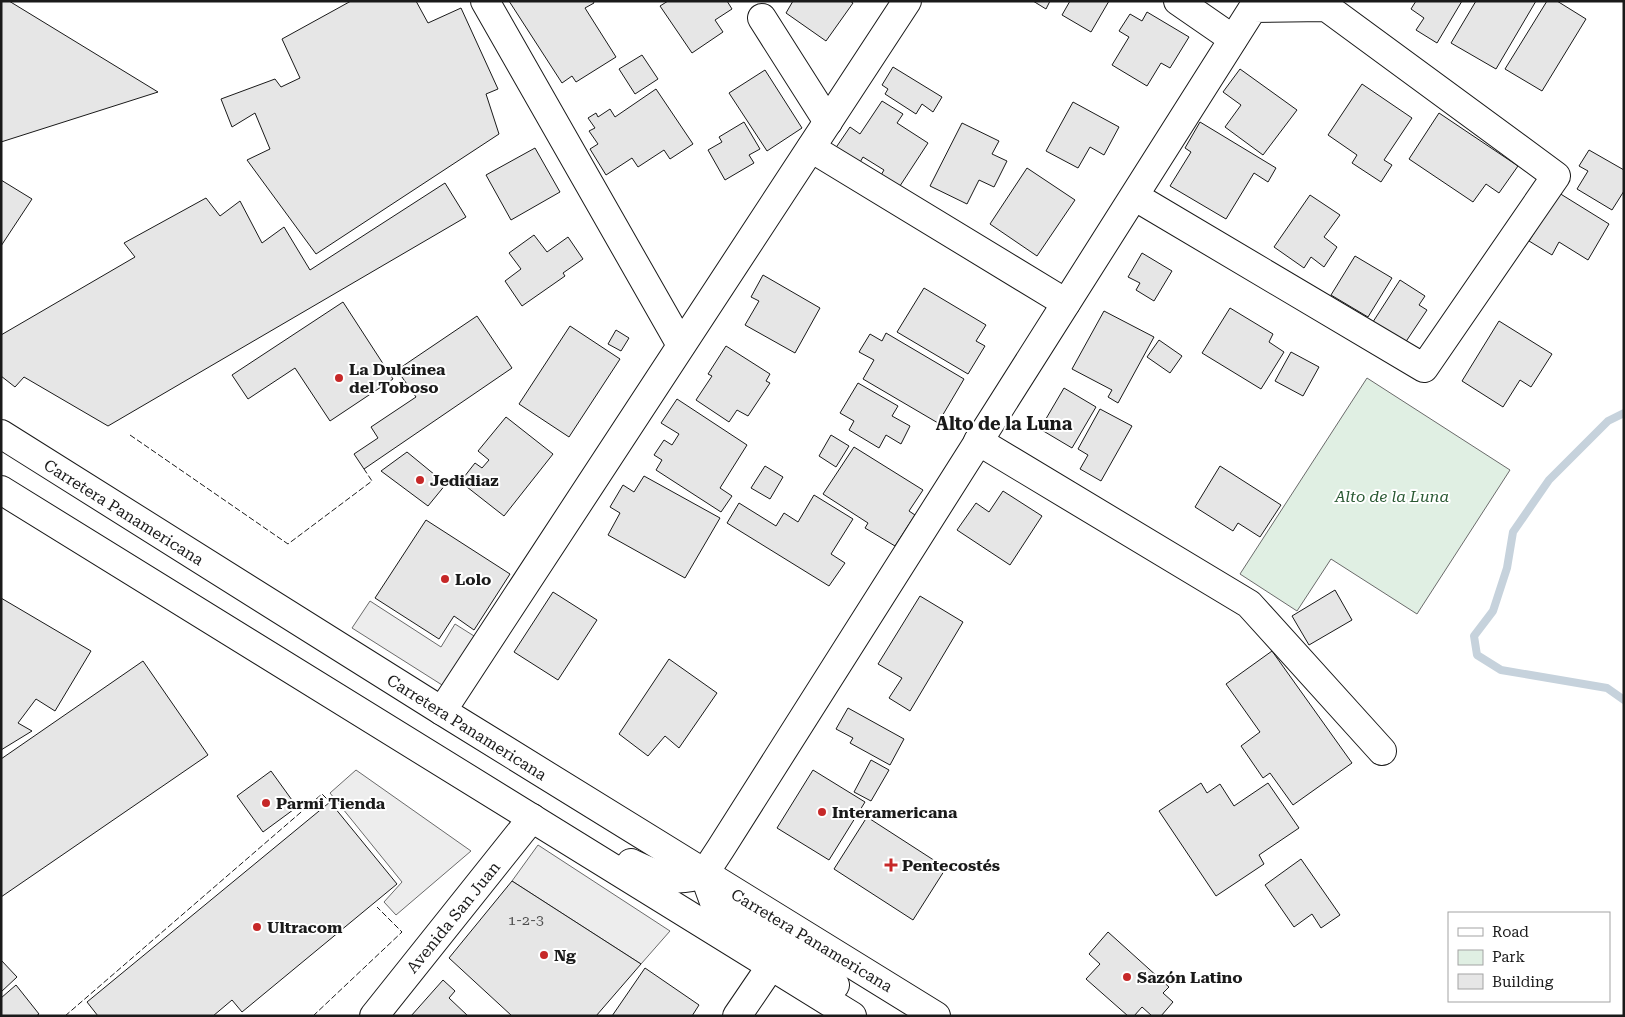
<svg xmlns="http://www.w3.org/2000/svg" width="1625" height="1017" font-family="'Roboto Serif',serif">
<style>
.green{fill:#e0efe3;stroke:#6a6a6a}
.parking{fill:#ededed;stroke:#6a6a6a}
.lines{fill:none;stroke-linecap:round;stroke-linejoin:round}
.stream{stroke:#c6d2dc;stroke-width:8}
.building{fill:#e6e6e6;stroke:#1a1a1a}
.minor-casing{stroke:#1a1a1a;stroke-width:30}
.highway-casing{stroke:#1a1a1a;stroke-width:30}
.minor{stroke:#fff;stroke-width:28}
.highway{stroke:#fff;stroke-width:28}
.fence{stroke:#1a1a1a;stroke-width:1;stroke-dasharray:6 2.5;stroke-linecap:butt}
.poi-dot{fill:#c62828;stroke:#fff;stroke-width:2}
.labels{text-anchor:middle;stroke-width:4;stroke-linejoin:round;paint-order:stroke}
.number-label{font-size:14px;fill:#4d4d4d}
.poi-label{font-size:16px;font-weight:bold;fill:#1a1a1a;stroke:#fff;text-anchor:start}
.park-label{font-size:16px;font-style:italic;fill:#2b5a34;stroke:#fff}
.street-label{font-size:16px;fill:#1a1a1a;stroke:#fff}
.neighbourhood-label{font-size:18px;font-weight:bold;fill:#1a1a1a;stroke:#fff}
</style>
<rect width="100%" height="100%" fill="#fff"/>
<path class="green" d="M1367,378L1510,470L1417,614L1331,559L1297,611L1240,574Z"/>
<g class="parking">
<path d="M370,601L441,647L455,624L482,641L450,690L352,628Z"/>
<path d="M356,770L471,851L396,915L384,902L402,882L330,793Z"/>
<path d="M538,845L670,931L641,964L512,881Z"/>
</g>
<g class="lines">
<path class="stream" d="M1624,413L1608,421L1549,480L1513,532L1507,568L1493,611L1474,636L1477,655L1501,670L1607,688L1624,700"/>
</g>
<g class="building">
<path d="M1,1H9L158,92L1,142Z"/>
<path d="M351,1H416L428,23L461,8L498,89L486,94L499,134L316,254L247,160L270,149L255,113L232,127L221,99L275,79L281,87L300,78L282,39Z"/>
<path d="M509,1H593L594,3L585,8L616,57L576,82L572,76L562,83Z"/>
<path d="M668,1H727L732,9L715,20L723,32L692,53L660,6Z"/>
<path d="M793,1H850L853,3L826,41L786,13Z"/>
<path d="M1033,1H1050L1046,9Z"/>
<path d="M1070,1H1109L1091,32L1062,15Z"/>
<path d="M1416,1H1462L1437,43L1416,30L1424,18L1411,9Z"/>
<path d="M1476,1H1536L1496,69L1451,43Z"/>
<path d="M1547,1H1557L1586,19L1542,91L1505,69Z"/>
<path d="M1147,12L1189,37L1170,68L1161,63L1147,86L1112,65L1129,37L1119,31L1130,14L1142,21Z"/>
<path d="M642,55L658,79L635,94L619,69Z"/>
<path d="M893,67L942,97L933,112L922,104L916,114L885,94L888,89L882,85Z"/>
<path d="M1240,69L1297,110L1263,155L1225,127L1241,105L1223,92Z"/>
<path d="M765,70L802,128L767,151L729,93Z"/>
<path d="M1362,84L1412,118L1384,160L1392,165L1381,182L1352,163L1357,155L1328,135Z"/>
<path d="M656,89L693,144L670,159L664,150L638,167L632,158L606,175L590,149L598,144L589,131L595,128L588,118L596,113L598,117L610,109L615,117Z"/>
<path d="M882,101L903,114L897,123L928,143L896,192L878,180L884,170L863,157L859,164L835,149L850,127L860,134Z"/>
<path d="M1073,102L1119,127L1104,155L1090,147L1078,168L1046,151Z"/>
<path d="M1439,113L1518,166L1499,193L1486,184L1473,202L1409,159Z"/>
<path d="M744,122L760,149L749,155L754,163L725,180L708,150L722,142L719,137Z"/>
<path d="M1200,122L1276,168L1268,182L1254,173L1226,219L1170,186L1191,152L1185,148Z"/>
<path d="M962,123L999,141L992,154L1007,161L994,187L979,180L967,204L930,186Z"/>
<path d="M535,148L560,192L511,220L486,175Z"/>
<path d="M1589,150L1624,170V191L1612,210L1577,189L1588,171L1579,166Z"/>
<path d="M1027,168L1075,200L1037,256L990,224Z"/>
<path d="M1,180L32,199L1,246Z"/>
<path d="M445,183L466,217L108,426L24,377L15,387L1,376V335L135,257L124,243L206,198L220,216L240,201L262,243L284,227L310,270Z"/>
<path d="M1559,193L1609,224L1588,260L1559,242L1552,255L1529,241Z"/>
<path d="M1310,195L1340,215L1324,237L1337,247L1324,267L1311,257L1304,268L1274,247Z"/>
<path d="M534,235L547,252L568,237L583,259L563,273L565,276L522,306L505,281L521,269L509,253Z"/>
<path d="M1142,253L1172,271L1154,301L1136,290L1140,283L1128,277Z"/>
<path d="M1355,256L1392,278L1368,317L1331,295Z"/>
<path d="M763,275L820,308L795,353L745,325L759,301L751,297Z"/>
<path d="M1400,280L1425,296L1419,305L1427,310L1401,349L1369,328Z"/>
<path d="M924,288L986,325L976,341L985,346L968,374L897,332Z"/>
<path d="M343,302L393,379L330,421L295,368L248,399L232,375Z"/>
<path d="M1230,308L1273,334L1269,342L1284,352L1261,389L1202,353Z"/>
<path d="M1104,311L1154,337L1118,403L1108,397L1112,390L1072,369Z"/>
<path d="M477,316L512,368L364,469L354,454L378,438L371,427L416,397L397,370Z"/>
<path d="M1499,321L1552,354L1531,387L1520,380L1503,407L1462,381Z"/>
<path d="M570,326L620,359L569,437L519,404Z"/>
<path d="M616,330L629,338L621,351L608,344Z"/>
<path d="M886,333L964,379L938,423L863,379L874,360L859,352L870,334L882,341Z"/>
<path d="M1159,340L1182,356L1170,373L1147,357Z"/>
<path d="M726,346L770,374L766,381L770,383L748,416L737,410L729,422L696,400L712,376L708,374Z"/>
<path d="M1291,352L1319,367L1303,396L1275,381Z"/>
<path d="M858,383L898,406L892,416L910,426L901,444L886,435L879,448L849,430L854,421L840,413Z"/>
<path d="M1064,388L1096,407L1072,448L1040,429Z"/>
<path d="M677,399L747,445L720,488L732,496L721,512L656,470L662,460L654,455L664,440L672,445L679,434L661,423Z"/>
<path d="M1100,409L1132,426L1101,481L1080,469L1088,455L1078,449Z"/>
<path d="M506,417L553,454L504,516L467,487L470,482L464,477L475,463L482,468L489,460L478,451Z"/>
<path d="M831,435L849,446L836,467L819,456Z"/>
<path d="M854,447L923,490L909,511L915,515L895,546L865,528L868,523L823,494Z"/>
<path d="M407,452L446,484L428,506L381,471Z"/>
<path d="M765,466L783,477L770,499L751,488Z"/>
<path d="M1220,466L1281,505L1260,537L1238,523L1233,531L1195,507Z"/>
<path d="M644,476L720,518L685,578L608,535L620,513L610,507L623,485L634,492Z"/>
<path d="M1003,491L1042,516L1010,565L957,530L976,503L989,512Z"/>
<path d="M814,495L853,519L831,554L845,563L829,586L727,523L739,503L776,526L784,513L798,522Z"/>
<path d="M426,520L510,574L474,630L454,616L439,639L375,598Z"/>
<path d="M1335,590L1352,620L1309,645L1292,616Z"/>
<path d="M553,592L597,620L558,680L514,652Z"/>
<path d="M920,596L963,622L910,711L889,698L902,678L878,664Z"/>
<path d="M1,598L91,651L55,711L36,699L18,723L32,731L1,750Z"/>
<path d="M1272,651L1352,763L1293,805L1270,773L1263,778L1241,746L1260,732L1226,684Z"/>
<path d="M669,659L717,693L679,748L665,736L648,756L619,734Z"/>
<path d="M143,661L208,755L1,897V759Z"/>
<path d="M848,708L904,739L890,765L850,743L853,738L836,729Z"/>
<path d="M871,760L889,770L871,801L854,792Z"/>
<path d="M813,770L865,802L829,860L777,828Z"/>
<path d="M271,771L297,807L263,832L237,796Z"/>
<path d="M1201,783L1207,793L1220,784L1234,806L1268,783L1299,828L1259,855L1264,864L1216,896L1159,811Z"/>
<path d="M330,802L397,884L242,1012L232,1000L213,1016H98L87,1002Z"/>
<path d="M867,817L946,868L913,920L834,869Z"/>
<path d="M1301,859L1340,915L1321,928L1312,914L1294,927L1265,885Z"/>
<path d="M512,881L641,964L596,1016H512L449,958Z"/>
<path d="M1108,932L1169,987L1163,993L1173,1002L1161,1016H1152L1142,1007L1134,1016H1128L1086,979L1100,964L1089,954Z"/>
<path d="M1,960L17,977L1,992Z"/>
<path d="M645,968L699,1005L692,1016H612Z"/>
<path d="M443,980L455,991L449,998L468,1016H411Z"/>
<path d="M16,985L39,1014L36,1016H1V998Z"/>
</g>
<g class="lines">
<defs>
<g id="minor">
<path d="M485,1L681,345"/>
<path d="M1178,1L1233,39"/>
<path d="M762,18L828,122"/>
<path d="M811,148L1066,303"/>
<path d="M978,441L1249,604L1382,751"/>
<path d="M442,711L907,1"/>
<path d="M704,874L721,848L1253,8L1326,7L1556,176L1424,368L1134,196"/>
<path d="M374,1016L532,818"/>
<path d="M737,1016L771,966"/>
</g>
<g id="highway">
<path d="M1,434L442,711L936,1016"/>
<path d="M1,490L852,1016"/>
<path d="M631,863C659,876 673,884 704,874"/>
<path d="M704,874L714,902L723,912L835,985"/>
</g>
</defs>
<use href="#minor" class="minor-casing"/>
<use href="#highway" class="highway-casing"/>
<use href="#minor" class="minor"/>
<use href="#highway" class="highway"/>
<g class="fence">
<path d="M130,435L288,544L372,481L364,469"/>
<path d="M65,1016L322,794L330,802"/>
<path d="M313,1016L402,932L377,907"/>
</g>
</g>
<g class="poi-dot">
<circle cx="339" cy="378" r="5"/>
<circle cx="420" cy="480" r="5"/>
<circle cx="445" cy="579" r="5"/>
<circle cx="266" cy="803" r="5"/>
<circle cx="822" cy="812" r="5"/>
<path d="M888.5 857.5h5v5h5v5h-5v5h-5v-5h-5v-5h5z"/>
<circle cx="257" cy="927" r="5"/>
<circle cx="544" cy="955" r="5"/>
<circle cx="1127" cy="977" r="5"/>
</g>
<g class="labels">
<g class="number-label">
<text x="526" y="925">1-2-3</text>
</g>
<g class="poi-label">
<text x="349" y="375">La Dulcinea<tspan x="349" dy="18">del Toboso</tspan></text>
<text x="430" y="486">Jedidiaz</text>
<text x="455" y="585">Lolo</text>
<text x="276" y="809">Parmi Tienda</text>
<text x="832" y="818">Interamericana</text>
<text x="902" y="871">Pentecostés</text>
<text x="267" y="933">Ultracom</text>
<text x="554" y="961">Ng</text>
<text x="1137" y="983">Sazón Latino</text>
</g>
<g class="park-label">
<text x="1392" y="502">Alto de la Luna</text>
</g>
<g class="street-label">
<text transform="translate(124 512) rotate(32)" y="6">Carretera Panamericana</text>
<text transform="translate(467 727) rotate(32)" y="6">Carretera Panamericana</text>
<text transform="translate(453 917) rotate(-51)" y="6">Avenida San Juan</text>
<text transform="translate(812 940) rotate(31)" y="6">Carretera Panamericana</text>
</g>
<g class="neighbourhood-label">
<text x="1004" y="430">Alto de la Luna</text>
</g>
</g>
<rect width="1625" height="1017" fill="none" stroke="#1a1a1a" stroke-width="5"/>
<rect x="1448" y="912" width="162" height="90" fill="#ffffff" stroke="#a3a3a3"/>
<rect x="1458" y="928" width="25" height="8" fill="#ffffff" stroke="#a3a3a3"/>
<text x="1492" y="937" font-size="15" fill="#1a1a1a">Road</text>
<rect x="1458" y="950" width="25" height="15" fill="#e0efe3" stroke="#a3a3a3"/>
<text x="1492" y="962" font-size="15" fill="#1a1a1a">Park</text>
<rect x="1458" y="974" width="25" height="15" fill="#e6e6e6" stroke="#a3a3a3"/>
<text x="1492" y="987" font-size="15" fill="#1a1a1a">Building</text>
</svg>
